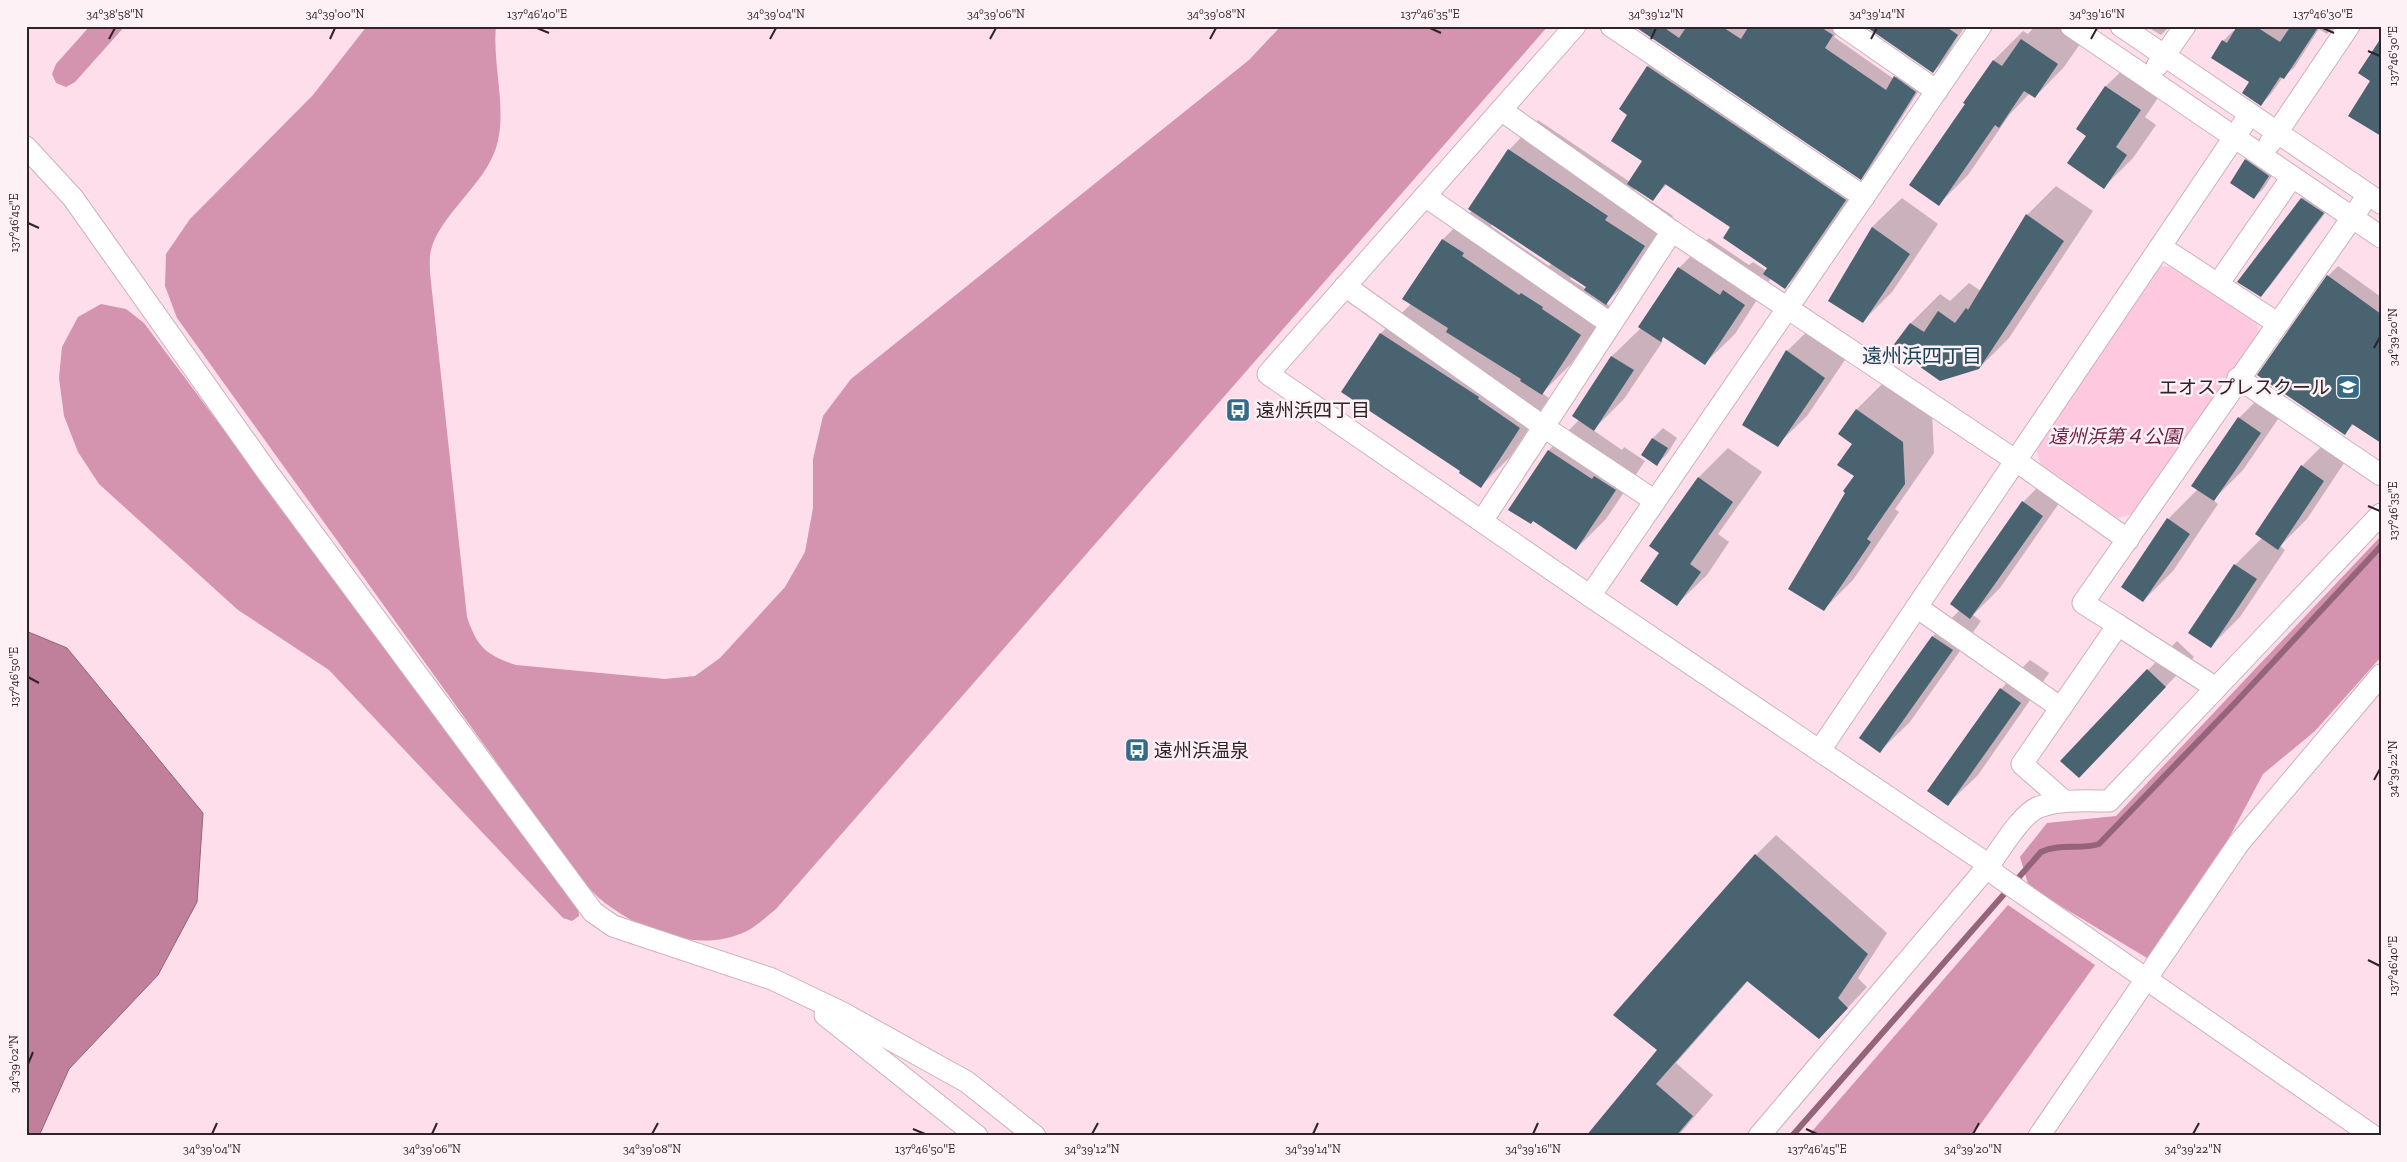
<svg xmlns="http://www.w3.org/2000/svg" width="2407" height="1162" font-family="'Zilla Slab','Noto Sans JP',serif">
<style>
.green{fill:#fec9df}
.forest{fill:#d493af}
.water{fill:#c0809b;stroke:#946478}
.shadow{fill:#0003;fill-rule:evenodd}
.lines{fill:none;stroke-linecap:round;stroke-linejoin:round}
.stream{stroke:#946478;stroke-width:6}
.building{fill:#496370}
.minor-casing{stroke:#cdb0bc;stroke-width:23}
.minor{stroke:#fff;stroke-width:21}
.ticks{fill:none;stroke:#2e2328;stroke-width:2}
.labels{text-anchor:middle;stroke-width:5;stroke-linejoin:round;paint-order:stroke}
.poi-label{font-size:19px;fill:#2e2328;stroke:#fef1f6;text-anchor:start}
.park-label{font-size:19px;font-style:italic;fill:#6e2148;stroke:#fef1f6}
.neighbourhood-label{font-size:20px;fill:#164358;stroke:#fef1f6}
.neatline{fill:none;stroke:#2e2328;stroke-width:2}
.ticks-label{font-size:12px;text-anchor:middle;fill:#2e2328}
</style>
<rect width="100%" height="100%" fill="#fddeea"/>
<path class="green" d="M2161,266L2174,267L2257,323L2258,333L2134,514L2117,518L2041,465L2035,445Z"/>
<g class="forest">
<path d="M90,26H125L75,82L66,87L56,83L52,74L56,64Z"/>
<path d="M367,26H496C492,65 508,111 496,148C484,185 440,215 431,250C429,257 430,266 430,273L467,617C477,647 486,655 516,665L665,679L695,676L720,658L785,587L805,552L813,508V459L823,416L851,379L1249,60L1281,26H1548L776,909C767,916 756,927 745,932C699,953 644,932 605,903C596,896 588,887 580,878L177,318L165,286L166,254L190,219L313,95Z"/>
<path d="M101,304L126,309L144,323L578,905L579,916L572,921L563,918L329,670L238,610L99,484L78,452L64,416L59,378L62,347L78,317Z"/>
<path d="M2381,536V657L2315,731L2263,774L2229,838L2147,958L2029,887L2020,857L2047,823L2116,816Z"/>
<path d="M2008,905L2095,965L1972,1136H1808Z"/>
</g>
<path class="water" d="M26,631L67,648L203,813L197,902L158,975L69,1069L39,1136H26Z"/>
<g class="shadow">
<path d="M1640,26H1841L1834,37L1894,79L1905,67L1925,81L1870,168L1860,178Z"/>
<path d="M1868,26H1965L1943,62L1933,72Z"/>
<path d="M2035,26H2075L2087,34L2064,67L2035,97L2030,93L2010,114L1968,175L1939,204L1967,104L1994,60L2023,31L2028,34Z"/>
<path d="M2146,26H2170L2161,35Z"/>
<path d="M2238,26H2335L2327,34L2319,29L2294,68L2283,77L2271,94L2261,104L2251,81L2223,41L2233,31L2235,32Z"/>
<path d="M1658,56L1856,190L1795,277L1785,288L1771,278L1735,334L1705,363L1664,336L1661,340L1663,341L1624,399L1593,430L1622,450L1624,447L1645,461L1606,519L1576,549L1533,520L1510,509L1549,450L1580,419L1574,415L1612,356L1642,327L1679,268L1709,238L1749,265L1753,262L1767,271L1768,268L1732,227L1667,184L1653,199L1636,188L1634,190L1673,216L1635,274L1606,303L1610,306L1571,364L1542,393L1549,398L1510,457L1481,486L1462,471L1342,392L1381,333L1412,303L1404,298L1443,239L1473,210L1470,208L1509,150L1538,120L1630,182L1644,161L1629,115L1620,109L1648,66ZM1493,223L1552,263L1549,266L1491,226ZM1572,277L1587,287L1586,289L1570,279Z"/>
<path d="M2136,57L2170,80L2145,117L2156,125L2133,158L2104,187L2087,136L2077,129L2106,86Z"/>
<path d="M2256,150L2278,166L2264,188L2254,198L2246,160Z"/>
<path d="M2056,186L2093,211L2009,338L1979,368L1894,347L1911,323L1940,294L1950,301L1969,283L1981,291L2027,215Z"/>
<path d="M2312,188L2333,203L2270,286L2260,296L2239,282L2302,198Z"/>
<path d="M1902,198L1938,224L1892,292L1863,321L1829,301L1872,227Z"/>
<path d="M2338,266L2381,297V442L2354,424L2344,434L2259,375L2328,276Z"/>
<path d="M1817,322L1853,348L1807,416L1777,445L1787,351Z"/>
<path d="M1886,380L1932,413L1934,453L1895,509L1899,512L1853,580L1824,609L1847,492L1856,476L1854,443L1857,409Z"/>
<path d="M2268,389L2289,403L2243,470L2213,500L2218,504L2173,571L2143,601L2168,519L2198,489L2239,418Z"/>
<path d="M1663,428L1677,438L1667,454L1657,464L1642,455L1653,438Z"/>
<path d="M2331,437L2352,451L2307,519L2280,546L2285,550L2240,617L2211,646L2190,632L2235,565L2262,538L2302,466Z"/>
<path d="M1728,448L1762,472L1718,534L1729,542L1707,575L1677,604L1661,553L1651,546L1699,477Z"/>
<path d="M2052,473L2071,486L2000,588L1973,615L1981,621L1910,722L1880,751L1861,738L1933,636L1960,610L2023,502Z"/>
<path d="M2177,641L2194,657L2108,747L2148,670Z"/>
<path d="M2030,660L2049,673L1978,775L1948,804L2001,689Z"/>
<path d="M1776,835L1887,933L1858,978L1867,987L1839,1017L1748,981L1676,1063L1713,1095L1678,1136H1587L1659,1050L1756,855Z"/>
</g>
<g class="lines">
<path class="stream" d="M1792,1136L2041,852C2060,843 2080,850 2099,844L2236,702L2381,546"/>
</g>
<g class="building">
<path d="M1634,26H1662L1679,38L1687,26H1721L1741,39L1749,26H1819L1833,35L1825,48L1886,90L1894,76L1916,92L1861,180Z"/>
<path d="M1865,26H1945L1958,35L1933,73Z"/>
<path d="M2237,26H2255L2280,42L2291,26H2319L2284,79L2280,77L2261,106L2242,93L2249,82L2211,58L2222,40L2227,43Z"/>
<path d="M2381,38V136L2348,116L2370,81L2358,73Z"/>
<path d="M2021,39L2058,64L2035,98L2024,91L1999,128L1995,125L1939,206L1909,185L1965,104L1963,103L1993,60L2002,66Z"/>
<path d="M1647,66L1846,200L1785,289L1763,274L1767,268L1723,238L1730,227L1665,184L1653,201L1627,184L1642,161L1611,141L1627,115L1619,109Z"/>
<path d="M2105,86L2141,110L2116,147L2127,155L2104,189L2067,163L2086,136L2076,129Z"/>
<path d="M1508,149L1608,216L1605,220L1645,246L1606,305L1584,290L1586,287L1468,209Z"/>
<path d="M2245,159L2269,176L2254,199L2230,183Z"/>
<path d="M2301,198L2324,213L2261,297L2237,282Z"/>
<path d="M2026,214L2064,241L1979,369L1940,381L1892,347L1910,323L1924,332L1938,311L1955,323L1966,308L1968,310Z"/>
<path d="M1872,227L1910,254L1863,323L1828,301Z"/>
<path d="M1442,239L1464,253L1462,256L1519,295L1521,293L1543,307L1542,309L1581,335L1542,395L1520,381L1521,379L1446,332L1448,328L1402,299Z"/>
<path d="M1678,267L1720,295L1723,290L1745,305L1705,365L1663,337L1661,342L1638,327Z"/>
<path d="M2327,275L2381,314V443L2352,424L2345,435L2257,375Z"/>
<path d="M1380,333L1479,397L1478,399L1520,428L1481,488L1459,473L1460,471L1341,392Z"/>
<path d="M1786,350L1825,378L1778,447L1742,425Z"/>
<path d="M1611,356L1634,370L1594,431L1572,416Z"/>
<path d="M1856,409L1903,442L1905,484L1867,539L1871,542L1824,611L1788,589L1845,493L1843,491L1854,476L1837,465L1852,444L1838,434Z"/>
<path d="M2238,417L2261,433L2214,501L2191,486Z"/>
<path d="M1652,438L1668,448L1657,466L1641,455Z"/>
<path d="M1548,450L1592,479L1594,476L1616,490L1576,550L1533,521L1531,524L1508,510Z"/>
<path d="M2301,465L2324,481L2278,550L2255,534Z"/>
<path d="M1698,477L1733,502L1690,564L1701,572L1677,606L1640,581L1659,553L1649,546Z"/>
<path d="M2022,501L2043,516L1970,619L1950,604Z"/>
<path d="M2167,518L2190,534L2143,602L2121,587Z"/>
<path d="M2234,564L2257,579L2211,648L2188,633Z"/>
<path d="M1932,636L1953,650L1880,753L1859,738Z"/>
<path d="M2147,669L2166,687L2079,778L2060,761Z"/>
<path d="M2000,688L2021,703L1948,806L1927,791Z"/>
<path d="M1755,854L1868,954L1838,998L1848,1008L1819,1039L1747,981L1656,1084L1693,1116L1676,1136H1586L1657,1050L1613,1015Z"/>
</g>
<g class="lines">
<defs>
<g id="minor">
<path d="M1575,26L1268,374L1590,596L1989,865L1996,875L2373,1136"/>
<path d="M1611,26L1864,197"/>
<path d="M1843,26L1937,91"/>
<path d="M2071,26L2381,237"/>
<path d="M2121,26L2381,203"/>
<path d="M2157,66L2185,26"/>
<path d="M1501,110L1672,231L2015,460L2128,540"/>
<path d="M2270,143L2349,26"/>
<path d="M26,147L73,198L268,473L593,912L613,926L772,979L841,1012L967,1082L1035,1136"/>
<path d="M1425,196L1611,324"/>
<path d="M2161,247L2277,323"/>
<path d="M2218,284L2292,177"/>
<path d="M1345,286L1544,427L1655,501"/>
<path d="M2238,378L2381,475"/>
<path d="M1482,521L1672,231"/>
<path d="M1590,596L1981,26"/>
<path d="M1918,608L2061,708"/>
<path d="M2118,625L2216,688"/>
<path d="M1820,750L2250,114"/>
<path d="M2064,801L2022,764L2118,625L2083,603L2368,195"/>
<path d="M825,1015L977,1136"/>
<path d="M1759,1136L1989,865C2001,849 2021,814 2039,807C2062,799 2085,801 2109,801L2381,514"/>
<path d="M2039,1136L2239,843L2381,675"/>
</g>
</defs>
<use href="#minor" class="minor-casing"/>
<use href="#minor" class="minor"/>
</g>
<path class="ticks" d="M537,28L549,33M1430,28L1441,33M2323,28L2334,33M109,39L115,28M330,39L335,28M770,39L776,28M990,39L996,28M1210,39L1216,28M1651,39L1656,28M1871,39L1877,28M2091,39L2097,28M2368,51L2380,56M28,223L39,228M2374,348L2380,337M2368,506L2380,511M28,677L39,683M2374,780L2380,769M2368,960L2380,966M28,1064L33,1052M913,1129L925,1134M1806,1129L1817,1134M212,1134L217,1123M432,1134L437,1123M652,1134L658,1123M1092,1134L1098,1123M1313,1134L1318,1123M1533,1134L1538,1123M1973,1134L1979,1123M2193,1134L2199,1123"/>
<defs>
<symbol id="school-square" viewBox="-11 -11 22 22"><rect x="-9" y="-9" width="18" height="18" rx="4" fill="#346b86" stroke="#fef1f6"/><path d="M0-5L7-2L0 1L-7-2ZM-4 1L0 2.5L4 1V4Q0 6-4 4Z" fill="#fff"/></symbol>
<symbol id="bus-square" viewBox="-11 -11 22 22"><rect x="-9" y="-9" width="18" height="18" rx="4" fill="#346b86" stroke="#fef1f6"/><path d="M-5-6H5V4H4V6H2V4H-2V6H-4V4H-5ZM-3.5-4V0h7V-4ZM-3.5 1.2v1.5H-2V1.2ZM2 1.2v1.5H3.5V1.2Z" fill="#fff"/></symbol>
</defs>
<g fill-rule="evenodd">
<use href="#school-square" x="2334" y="373" width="28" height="28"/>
<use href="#bus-square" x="1224" y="396" width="28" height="28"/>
<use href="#bus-square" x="1123" y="736" width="28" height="28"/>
</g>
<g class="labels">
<g class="poi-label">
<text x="2330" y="394" text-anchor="end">エオスプレスクール</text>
<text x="1256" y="417">遠州浜四丁目</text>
<text x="1154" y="757">遠州浜温泉</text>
</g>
<g class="park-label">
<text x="2115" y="443">遠州浜第４公園</text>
</g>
<g class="neighbourhood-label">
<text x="1922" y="363">遠州浜四丁目</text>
</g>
</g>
<rect width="2407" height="1162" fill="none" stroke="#fef1f6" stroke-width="55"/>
<rect x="28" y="28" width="2352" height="1106" class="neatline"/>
<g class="ticks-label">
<text x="115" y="18">34°38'58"N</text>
<text x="335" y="18">34°39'00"N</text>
<text x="537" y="18">137°46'40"E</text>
<text x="776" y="18">34°39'04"N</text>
<text x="996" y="18">34°39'06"N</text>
<text x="1216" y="18">34°39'08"N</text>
<text x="1430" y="18">137°46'35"E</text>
<text x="1656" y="18">34°39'12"N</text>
<text x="1877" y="18">34°39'14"N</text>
<text x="2097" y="18">34°39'16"N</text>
<text x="2323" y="18">137°46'30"E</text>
<text transform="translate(2393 56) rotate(-90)" y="4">137°46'30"E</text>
<text transform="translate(14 223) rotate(-90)" y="4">137°46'45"E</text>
<text transform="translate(2393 337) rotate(-90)" y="4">34°39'20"N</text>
<text transform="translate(2393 511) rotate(-90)" y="4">137°46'35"E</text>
<text transform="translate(14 677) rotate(-90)" y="4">137°46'50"E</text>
<text transform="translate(2393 769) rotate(-90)" y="4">34°39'22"N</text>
<text transform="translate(2393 966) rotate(-90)" y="4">137°46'40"E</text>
<text transform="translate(14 1064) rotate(-90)" y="4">34°39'02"N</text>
<text x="212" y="1153">34°39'04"N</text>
<text x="432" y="1153">34°39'06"N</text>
<text x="652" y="1153">34°39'08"N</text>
<text x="925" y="1153">137°46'50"E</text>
<text x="1092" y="1153">34°39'12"N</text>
<text x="1313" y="1153">34°39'14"N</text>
<text x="1533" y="1153">34°39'16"N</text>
<text x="1817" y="1153">137°46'45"E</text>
<text x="1973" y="1153">34°39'20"N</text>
<text x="2193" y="1153">34°39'22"N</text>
</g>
</svg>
